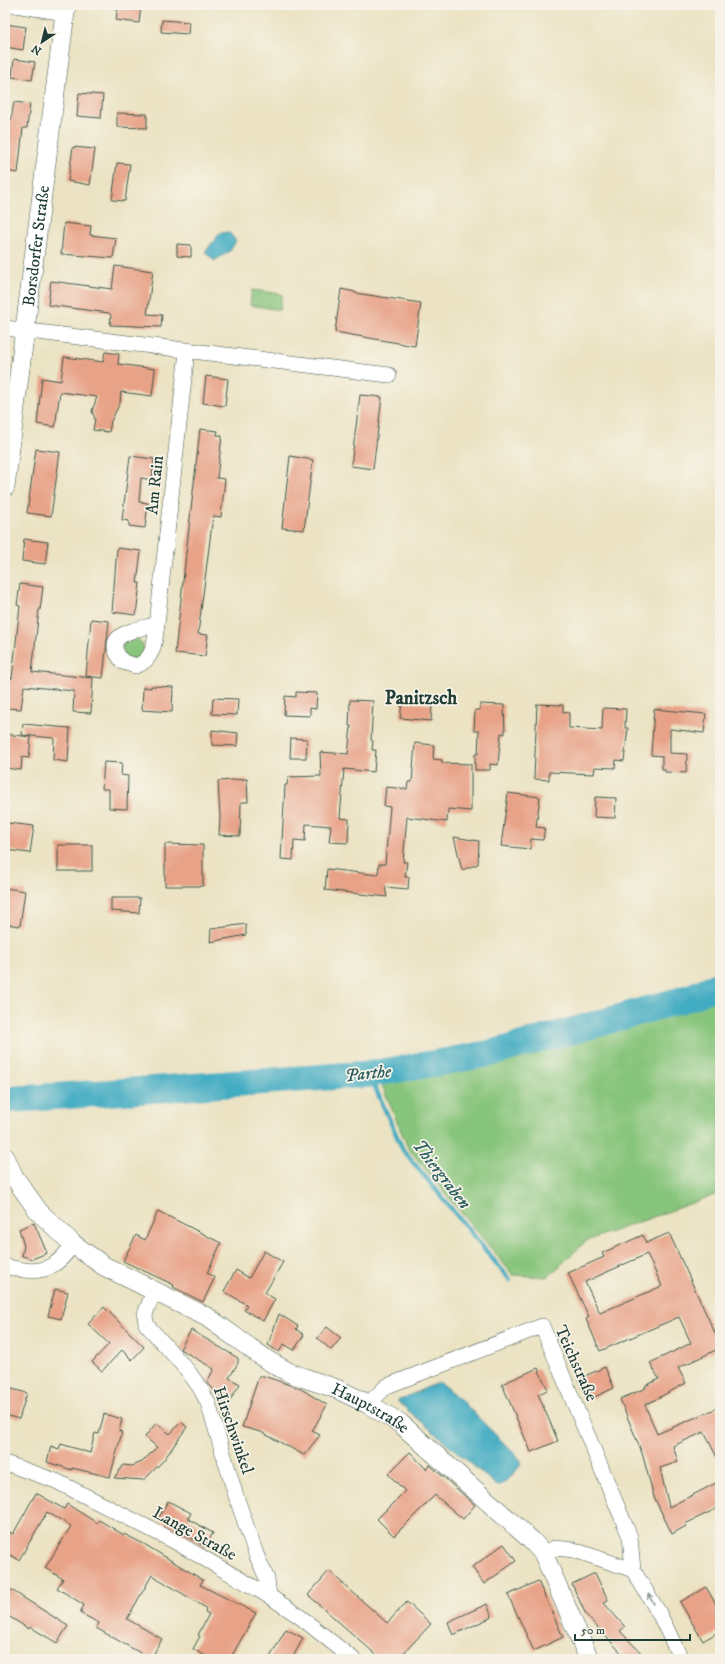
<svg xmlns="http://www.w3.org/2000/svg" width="725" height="1664" font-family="'IM FELL DW Pica',serif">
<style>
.green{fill:#88c57b;stroke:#548158}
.water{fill:#42acc2;stroke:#30747b}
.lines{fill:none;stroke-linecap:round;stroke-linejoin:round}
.stream{stroke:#42acc2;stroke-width:4.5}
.river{stroke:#42acc2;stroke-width:27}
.building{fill:#e8a287;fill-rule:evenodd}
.minor-casing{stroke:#3e5649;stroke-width:16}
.tertiary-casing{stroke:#3e5649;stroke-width:20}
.minor{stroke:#fff;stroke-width:15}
.tertiary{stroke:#fff;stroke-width:19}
.oneway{stroke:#8f9e9a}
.labels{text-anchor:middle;stroke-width:3.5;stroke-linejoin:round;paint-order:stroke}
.street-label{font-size:17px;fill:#1f3d34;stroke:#f7f3e8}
.water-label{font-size:18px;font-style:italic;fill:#2a5e5f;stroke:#f7f3e8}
.quarter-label{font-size:19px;font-weight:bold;fill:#1f3d34;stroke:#f7f3e8}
</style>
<rect width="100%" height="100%" fill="#f7f3e8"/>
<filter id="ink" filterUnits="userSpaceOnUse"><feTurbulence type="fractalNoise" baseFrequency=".025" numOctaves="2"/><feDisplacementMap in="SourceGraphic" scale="8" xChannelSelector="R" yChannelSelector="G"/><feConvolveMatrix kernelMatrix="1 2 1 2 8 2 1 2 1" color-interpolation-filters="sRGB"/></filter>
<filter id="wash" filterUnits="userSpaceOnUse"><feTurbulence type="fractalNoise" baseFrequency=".012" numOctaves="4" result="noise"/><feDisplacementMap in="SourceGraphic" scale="16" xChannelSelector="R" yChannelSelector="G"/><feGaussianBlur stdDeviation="0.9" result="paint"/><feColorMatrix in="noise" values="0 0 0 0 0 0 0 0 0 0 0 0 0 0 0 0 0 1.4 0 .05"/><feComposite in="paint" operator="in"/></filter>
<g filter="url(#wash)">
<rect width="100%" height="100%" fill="#ebe3c3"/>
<g class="green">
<path d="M252,290L282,294L280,310L250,305Z"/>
<path d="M132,637L137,638L143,644L144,653L138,659L125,657L122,645Z"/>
<path d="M720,991V1193L586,1241L548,1277L513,1275L408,1148L379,1078L511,1057L684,1006Z"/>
</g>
<g class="water">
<path d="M229,232L236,241L230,251L214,261L205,252L220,233Z"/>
<path d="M439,1382L461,1400L521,1460V1465L506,1482L497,1486L397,1401Z"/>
</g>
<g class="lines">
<path class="stream" d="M369,1074L403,1150L510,1280"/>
<path class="river" d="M5,1100L369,1074L431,1064L492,1053L593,1025L691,997L720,984"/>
</g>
<g id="blocks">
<g class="building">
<path d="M118,5H141L139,23L116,20Z"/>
<path d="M162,20L189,22L188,34L161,32Z"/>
<path d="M5,24L26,27L23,50L5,47Z"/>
<path d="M14,59L35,62L32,80L12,77Z"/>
<path d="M79,93L103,95L101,118L77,116Z"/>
<path d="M14,102L30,104L27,128H23L18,173L5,171V119L11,120Z"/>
<path d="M117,113L147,114V128L117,127Z"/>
<path d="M73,147L95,149L90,185L68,181Z"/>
<path d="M117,163L130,164L125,201L112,200Z"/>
<path d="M64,223L91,226L90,235L116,238L113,258L61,254Z"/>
<path d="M177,244L191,245V257L177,256Z"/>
<path d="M115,266L153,271L147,314L162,315L161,327L110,325L111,315L109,313L48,305L51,281L112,289Z"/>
<path d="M341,289L355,292V293L421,303L415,346L335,332Z"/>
<path d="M105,352L119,354L118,364L155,369L152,396L121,392L120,403L111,421L109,432L93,430L95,419L92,411L97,397L60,392L55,427L37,424L42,378L61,381L64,357L103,362Z"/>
<path d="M206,376L228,379L225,406L203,403Z"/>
<path d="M360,395L382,397L373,469L351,466Z"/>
<path d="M200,429L218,431L217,435L222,436L217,478L225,479L221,517L213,516L198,634L208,635L205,656L175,653Z"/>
<path d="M36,449L60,452L51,516L27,513Z"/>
<path d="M130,456L154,459L152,480L141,478L139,502L148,503L145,528L129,526V521L122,520Z"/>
<path d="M290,456L313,460L304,530L282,528Z"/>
<path d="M24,539L48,542L45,564L22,561Z"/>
<path d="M117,548L141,551L137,583H140L136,615L112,612Z"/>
<path d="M20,584L43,587L40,610H39L32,672L93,678L91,713L73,712L74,691L24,686L21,709L5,708V678H12L20,606L17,605Z"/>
<path d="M91,619L109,621L103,678L86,676Z"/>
<path d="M151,686L173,687L172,712L142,710L143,687L151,688Z"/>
<path d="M296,692L317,693L316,709L310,708V716L284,715L285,696L296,697Z"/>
<path d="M213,698L238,699L237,715L212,714Z"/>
<path d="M350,700L373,701L371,740L373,741L372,750H376L374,772L344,769L340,818L349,819L348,843L329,842L331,826L306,824L305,841L294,840L293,860L281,859L285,785H287L288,777L321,776L320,752L348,754L351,726H349Z"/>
<path d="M402,702L432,704L431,721L400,718Z"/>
<path d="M480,704L504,705L505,734L501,733L498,765L490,764V770H475V754H478L479,731H474L475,710H480Z"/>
<path d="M537,704L563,705V712L569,713V728L602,730L603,708L626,709L625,728H628L624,761L616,760L615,768L595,767L594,774L549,772V780L534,779Z"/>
<path d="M654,709L706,714L704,733L670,729V753L687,754L686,773L665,772V769H662V756L651,755Z"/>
<path d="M23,724L70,728L68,762L53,760L54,738L22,735Z"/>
<path d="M212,730L238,733L237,746L212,745Z"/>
<path d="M5,734L31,737L29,758L22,757L21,770L5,768Z"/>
<path d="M291,738L307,739L306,758H290Z"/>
<path d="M415,743L434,745L433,759L442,760V763L471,764V811L448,809L447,822L407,817L403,862H407L405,877H409L408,889L385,887L387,897L325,890L327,869L378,875L379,864H385L390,807L384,806L386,787L407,789L408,782H412Z"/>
<path d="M104,762L122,763L121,775L128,776L127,809L109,808V789H102Z"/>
<path d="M247,779L248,802H241L240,836L219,835L220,817L218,781Z"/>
<path d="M508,793L540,797L536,827L545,828L543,840L531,839L530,849L501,846Z"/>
<path d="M595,797L616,798L615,818L594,817Z"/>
<path d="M8,823L34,826L30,853L5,850Z"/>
<path d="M454,837L479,841L478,864L462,870Z"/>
<path d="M165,844L203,845V886H165Z"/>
<rect x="58" y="845" width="34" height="26"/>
<path d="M5,888L25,891L20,926L5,924Z"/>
<path d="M111,898H140L139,913L111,911Z"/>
<path d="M246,924V935L210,942L211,929Z"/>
<path d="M158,1211L221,1243L207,1273L215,1277L203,1302L173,1287L174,1285L123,1261L136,1235L145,1240Z"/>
<path d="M34,1223L47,1253L32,1259L22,1256L24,1246L19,1229Z"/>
<path d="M669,1233L720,1344V1348L678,1368L686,1383L645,1405L657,1434L720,1407V1463L704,1432L673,1446L678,1462L660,1468L669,1507L720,1481V1507L685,1524L686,1526L672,1534L654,1497L642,1453L620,1399L646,1388L645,1386L659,1379L650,1363L691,1343L679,1317L600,1351L586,1319L589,1317L568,1273L604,1257L602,1253L643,1235L646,1243ZM647,1254L662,1286L600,1313L585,1282Z"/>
<path d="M264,1251L283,1262L265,1293L275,1299L263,1321L244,1310L247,1305L224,1291L236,1270L249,1278Z"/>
<path d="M55,1289L68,1292L61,1319L48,1316Z"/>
<path d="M104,1307L144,1347L132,1360L122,1350L102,1371L92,1362L109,1344L88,1324Z"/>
<path d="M279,1314L298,1326L296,1329L304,1335L294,1350L284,1344L279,1352L268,1345Z"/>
<path d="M327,1327L341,1338L331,1350L317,1338Z"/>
<path d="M191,1330L238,1358V1363L229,1378L240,1384L227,1405L207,1382L214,1369L180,1349Z"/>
<path d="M605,1367L614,1388L588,1400L578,1379Z"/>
<path d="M538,1368L548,1390L538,1394L558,1441L531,1452L502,1384Z"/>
<path d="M259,1376H264L301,1389L327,1405L312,1431L320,1435L304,1455L261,1432L242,1427Z"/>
<path d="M5,1387L27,1393L19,1419L5,1415Z"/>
<path d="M104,1414L122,1419L119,1431L122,1432L110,1477L72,1468V1470L47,1462L51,1446L59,1449L61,1444L90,1453L95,1433L99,1434Z"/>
<path d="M181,1422L187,1427L163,1461L144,1480L114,1478L123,1465L132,1466L142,1462L157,1447L145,1437L156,1423L170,1434Z"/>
<path d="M410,1452L426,1469L430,1465L475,1505L463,1519L435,1495L394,1536L377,1519L405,1491L388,1474Z"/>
<path d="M36,1493L64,1509L67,1504L97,1523L99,1520L124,1535V1534L144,1544L203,1580L200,1585L256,1613L230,1659H211L193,1649L200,1636L198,1635L209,1614L205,1612L206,1608L152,1575L127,1619L162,1639L151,1659L96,1628L99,1623L80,1613L84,1605L57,1588L63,1579L45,1568L71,1526L47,1512L19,1560L5,1552V1542L10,1532L13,1534Z"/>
<path d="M168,1501L191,1513L188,1519L213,1533L205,1547L158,1519Z"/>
<path d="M504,1544L516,1561L484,1584L472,1567Z"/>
<path d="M329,1571L387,1623L407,1602L431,1624L398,1659H381L308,1595Z"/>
<path d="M595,1573L608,1600L604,1603L625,1627L620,1631L647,1659H627L586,1615L572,1584Z"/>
<path d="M538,1581L563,1637L534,1651L508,1595Z"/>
<path d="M5,1586L68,1626L57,1643L30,1627L29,1629L5,1614Z"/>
<path d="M706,1587L720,1611V1631L703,1641L680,1602Z"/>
<path d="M487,1604L492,1617L453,1635L448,1622Z"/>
<path d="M286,1629L303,1638L292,1659H269Z"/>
</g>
</g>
</g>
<g filter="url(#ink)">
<use href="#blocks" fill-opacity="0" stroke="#3e5649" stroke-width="1"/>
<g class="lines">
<defs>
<g id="minor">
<path d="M15,5L65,13"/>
<path d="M5,328L389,375"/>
<path d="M157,624L187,351"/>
<path d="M157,624C155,641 154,660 136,666L123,662C97,632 140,630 157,624Z"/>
<path d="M5,1266C36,1275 54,1273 73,1244"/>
<path d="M154,1291L145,1314L146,1324L188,1371L200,1388L208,1403L236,1496L256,1554L267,1579L269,1596"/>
<path d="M368,1404L387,1386L542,1326L630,1537L633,1570"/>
<path d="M5,1463L56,1481L174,1541L269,1596L299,1616L353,1659"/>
<path d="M543,1553L555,1548L574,1550L633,1570L659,1613L681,1659"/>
</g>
<g id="tertiary">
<path id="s1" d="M5,487L66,5"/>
<path id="s2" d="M5,1157L14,1177L39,1212L73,1244L104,1266L207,1317L267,1360L290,1373L337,1389L368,1404L400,1423L531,1540L543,1553L589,1659"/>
</g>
</defs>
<use href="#minor" class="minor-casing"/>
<use href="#tertiary" class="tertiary-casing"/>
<use href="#minor" class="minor"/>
<use href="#tertiary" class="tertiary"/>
</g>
<defs><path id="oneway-shaft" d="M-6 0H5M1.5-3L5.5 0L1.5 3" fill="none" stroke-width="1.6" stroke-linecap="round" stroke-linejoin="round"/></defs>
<use class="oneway" href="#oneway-shaft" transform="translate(651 1599) rotate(-121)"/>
</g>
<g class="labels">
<g class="street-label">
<text dy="6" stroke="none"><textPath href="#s1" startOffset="243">Borsdorfer Straße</textPath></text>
<text transform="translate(154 485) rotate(-84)" y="6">Am Rain</text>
<text transform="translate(577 1363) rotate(66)" y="6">Teichstraße</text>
<text dy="6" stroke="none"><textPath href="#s2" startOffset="453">Hauptstraße</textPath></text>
<text transform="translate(234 1430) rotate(71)" y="6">Hirschwinkel</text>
<text transform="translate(195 1533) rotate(29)" y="6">Lange Straße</text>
</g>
<g class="water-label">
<text transform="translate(368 1073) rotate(-6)" y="6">Parthe</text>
<text transform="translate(442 1174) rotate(52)" y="6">Thiergraben</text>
</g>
<g class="quarter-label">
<text x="421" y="704">Panitzsch</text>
</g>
</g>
<rect width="725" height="1664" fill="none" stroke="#f7f3e8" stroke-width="20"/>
<g transform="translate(42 42) rotate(215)" stroke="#f7f3e8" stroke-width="3" paint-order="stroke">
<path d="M0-3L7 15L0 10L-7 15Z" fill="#1f3d34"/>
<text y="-6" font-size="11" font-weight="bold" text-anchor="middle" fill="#1f3d34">N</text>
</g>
<path d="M575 1634v6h115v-6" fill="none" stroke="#1f3d34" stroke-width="2"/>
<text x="581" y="1634" font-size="12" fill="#1f3d34" stroke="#f7f3e8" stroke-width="3" paint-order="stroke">50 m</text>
</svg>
